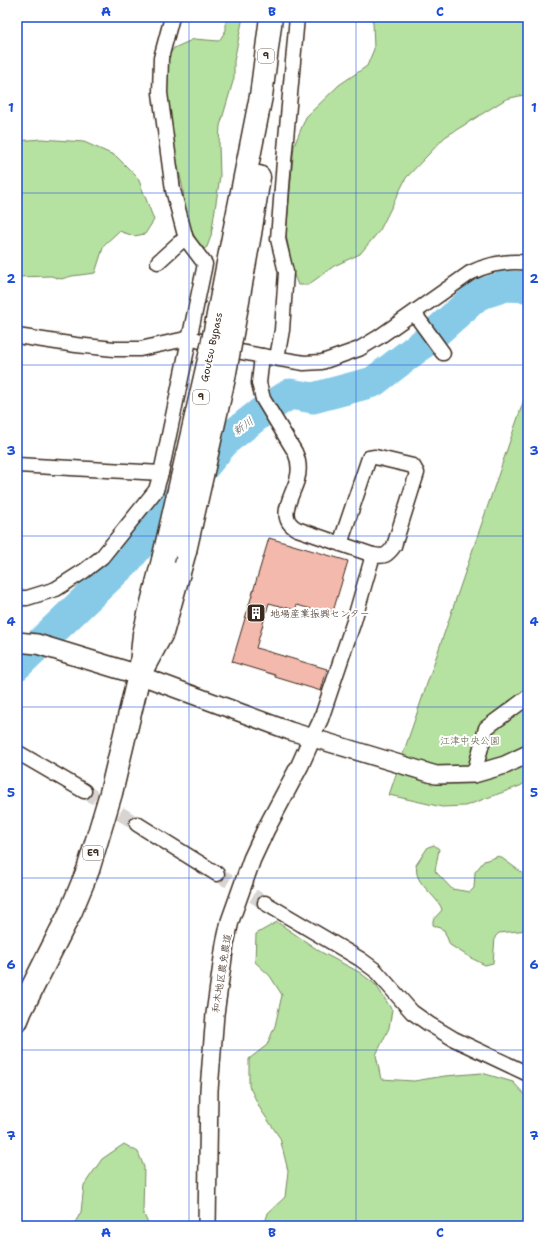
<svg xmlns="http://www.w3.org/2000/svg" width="545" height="1243" font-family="'Shantell Sans','Klee One',sans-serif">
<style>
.green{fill:#b5e2a0;stroke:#78865f}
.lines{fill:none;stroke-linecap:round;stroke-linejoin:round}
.river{stroke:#87cae8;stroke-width:31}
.building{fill:#f3b9ac;stroke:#3b2a1e}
.minor-tunnel{stroke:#d8d4d2;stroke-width:14;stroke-dasharray:14 7;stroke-linecap:butt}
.minor-casing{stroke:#3b2a1e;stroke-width:17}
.tertiary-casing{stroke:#3b2a1e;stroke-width:20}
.secondary-casing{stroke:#3b2a1e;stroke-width:22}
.trunk-casing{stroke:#3b2a1e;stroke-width:25}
.motorway-casing{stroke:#3b2a1e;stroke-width:25}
.minor{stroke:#fff;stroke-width:14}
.tertiary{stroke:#fff;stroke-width:17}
.secondary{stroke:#fff;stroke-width:19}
.trunk{stroke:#fff;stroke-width:22}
.motorway{stroke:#fff;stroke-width:22}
.trunk-bridge-casing{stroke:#3b2a1e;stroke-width:25;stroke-linecap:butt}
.trunk-bridge{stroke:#fff;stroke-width:22}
.grid{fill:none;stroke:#1d4ed8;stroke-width:1;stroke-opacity:0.55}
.labels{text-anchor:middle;stroke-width:4;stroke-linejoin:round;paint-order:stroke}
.shield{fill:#fff;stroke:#766a62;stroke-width:1}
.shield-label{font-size:9px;font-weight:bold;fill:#3b2a1e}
.street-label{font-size:10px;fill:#3b2a1e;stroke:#fff}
.poi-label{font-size:10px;fill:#3b2a1e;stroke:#fff;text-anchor:start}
.park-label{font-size:10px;fill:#5a583e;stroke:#fff}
.water-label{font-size:11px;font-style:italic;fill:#525a5b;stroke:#fff}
.neatline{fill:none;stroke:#1d4ed8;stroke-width:1.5}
.grid-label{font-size:13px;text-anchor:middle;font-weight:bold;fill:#1d4ed8}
</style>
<rect width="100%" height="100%" fill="#fff"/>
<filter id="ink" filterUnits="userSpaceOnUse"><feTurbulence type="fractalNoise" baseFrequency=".025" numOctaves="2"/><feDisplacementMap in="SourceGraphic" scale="8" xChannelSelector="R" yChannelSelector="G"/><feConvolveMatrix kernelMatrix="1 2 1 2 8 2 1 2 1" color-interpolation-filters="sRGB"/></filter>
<g filter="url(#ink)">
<g class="green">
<path d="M226,17H243L234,61V78L220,126L219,144L220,176L211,236L207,247L204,249L197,241L185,219L183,189L172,139L164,62L174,48L194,39L219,41L226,30Z"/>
<path d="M371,17H528V94L506,99L445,137L406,178L380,230L360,254L334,266L308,285H298L293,273L286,234L294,146L306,117L339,85L367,66L374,49L373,23Z"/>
<path d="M42,139L84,142L116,156L138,178L154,220L145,234L134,236L119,231L104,245L95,273L72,276L61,279L51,276L17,277V141Z"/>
<path d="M528,388V781L520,786L465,806L442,807L389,795Z"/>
<path d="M434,845L439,849L435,871L452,889L470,892L474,888L475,872L484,861L499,856L528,877V930L499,933L495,937L493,963L485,965L471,958L450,945L444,930L433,925V920L442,910C440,900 422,888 418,877C416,874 417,868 416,865L428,847Z"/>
<path d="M277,922L321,952L359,972L376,985L392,1010L389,1028L376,1055L381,1079L414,1081L445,1076L482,1073L513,1082L528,1098V1226H264L268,1213L285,1197L288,1171L280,1138L261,1110L249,1086V1059L267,1045L275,1026L282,995L270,976L255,962L256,934Z"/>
<path d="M124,1144L138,1152L144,1167L143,1212L149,1226H73L81,1212L84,1185L102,1159Z"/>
</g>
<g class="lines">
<path class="river" d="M17,665L128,559L226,440L263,411L290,394L313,398L373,382L425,342L478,295L506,286L528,287"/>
</g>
<path class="building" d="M269,538L348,561L332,615L297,605L295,610L269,603L256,648L327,669L321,691L275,677V675L232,662Z"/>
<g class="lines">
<g class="minor-tunnel">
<path d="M84,791L137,824"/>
<path d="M217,874L265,903"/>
</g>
<defs>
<g id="minor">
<path d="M158,262L179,243L186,239"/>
<path d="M414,313L443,353"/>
<path d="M17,336L76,345L114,349H140L190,338L236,351L262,356L304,363L322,362L359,349L379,337L470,273C489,264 507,260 528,263"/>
<path d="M262,356L259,383L263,399L295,452C299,461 300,470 297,480C292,497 276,518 297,529L373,555C384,557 387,556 394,546L417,473L413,466L375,457L369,458L340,544"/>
<path d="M277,358L282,330L286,272L278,239L284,161L297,17"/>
<path d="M17,465L161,473"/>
<path d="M17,598H27L56,589L84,571L102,557L156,490L161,473L205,264L186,239L173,190L160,93L161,58L172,17"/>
<path d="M312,738L321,719L354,621L373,555"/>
<path d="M17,752L84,791"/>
<path d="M474,774L486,728L528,697"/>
<path d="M137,824L217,874"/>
<path d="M265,903L360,959L375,970L412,1012L429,1024L454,1039L528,1074"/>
</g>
<g id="tertiary">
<path d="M139,675L290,731L436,775L474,774L505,765L528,754"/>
<path d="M207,1226L209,1090L215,1014L225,944L230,921L252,859L266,829L300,765L312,738"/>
</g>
<path id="secondary" d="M17,642L37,644L139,675"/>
<g id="trunk">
<path d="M234,232L261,96L271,17"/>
<path d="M250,234L259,177"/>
<path d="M141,664L144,634L163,560"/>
<path d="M139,675L162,633L185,551"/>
</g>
<path id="motorway" d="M17,1020L21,1010L71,911L88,870L111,793L139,675"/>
</defs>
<use href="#minor" class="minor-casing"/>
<use href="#tertiary" class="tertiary-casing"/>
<use href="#secondary" class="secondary-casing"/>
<use href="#trunk" class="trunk-casing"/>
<use href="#motorway" class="motorway-casing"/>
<use href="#minor" class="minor"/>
<use href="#tertiary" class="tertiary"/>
<use href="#secondary" class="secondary"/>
<use href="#trunk" class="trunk"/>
<use href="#motorway" class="motorway"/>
<defs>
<g id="trunk-bridge">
<path d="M185,551L224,378L250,234"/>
<path d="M163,560L211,351L234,232"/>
</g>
</defs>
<use href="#trunk-bridge" class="trunk-bridge-casing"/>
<use href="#trunk-bridge" class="trunk-bridge"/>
</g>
</g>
<path class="grid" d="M189,17V1226M356,17V1226M17,193H528M17,365H528M17,536H528M17,707H528M17,878H528M17,1050H528"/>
<defs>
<symbol id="building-square" viewBox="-11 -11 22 22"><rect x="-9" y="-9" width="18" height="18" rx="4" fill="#3b2a1e" stroke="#fff"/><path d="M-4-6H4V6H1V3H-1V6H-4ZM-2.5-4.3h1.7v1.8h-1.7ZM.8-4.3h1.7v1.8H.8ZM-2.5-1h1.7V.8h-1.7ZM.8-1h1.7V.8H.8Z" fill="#fff"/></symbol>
</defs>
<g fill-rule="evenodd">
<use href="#building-square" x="245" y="602" width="22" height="22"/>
</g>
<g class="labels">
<g class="shield">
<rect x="258" y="49" width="16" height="14" rx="3"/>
<rect x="193" y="390" width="16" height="14" rx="3"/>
<rect x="83" y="846" width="20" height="14" rx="3"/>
</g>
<g class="shield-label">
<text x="266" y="59">9</text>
<text x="201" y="400">9</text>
<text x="93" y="856">E9</text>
</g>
<g class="street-label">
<text transform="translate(211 347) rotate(-78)" y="4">Goutsu Bypass</text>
<text transform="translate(221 973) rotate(-81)" y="4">和木地区農免農道</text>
</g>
<g class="poi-label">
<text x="270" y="617">地場産業振興センター</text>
</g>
<g class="park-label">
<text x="470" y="744">江津中央公園</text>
</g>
<g class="water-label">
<text transform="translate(243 426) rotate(-37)" y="4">新川</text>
</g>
</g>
<rect width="545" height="1243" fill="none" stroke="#fff" stroke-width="44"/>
<rect x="22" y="22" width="501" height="1199" class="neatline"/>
<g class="grid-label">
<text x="106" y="16">A</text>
<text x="272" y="16">B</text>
<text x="440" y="16">C</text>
<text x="11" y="112">1</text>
<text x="534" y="112">1</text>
<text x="11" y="283">2</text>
<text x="534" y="283">2</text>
<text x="11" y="455">3</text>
<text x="534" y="455">3</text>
<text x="11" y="626">4</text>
<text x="534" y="626">4</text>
<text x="11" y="797">5</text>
<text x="534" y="797">5</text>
<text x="11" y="969">6</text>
<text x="534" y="969">6</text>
<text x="11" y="1140">7</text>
<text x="534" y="1140">7</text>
<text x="106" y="1237">A</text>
<text x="272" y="1237">B</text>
<text x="440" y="1237">C</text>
</g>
</svg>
